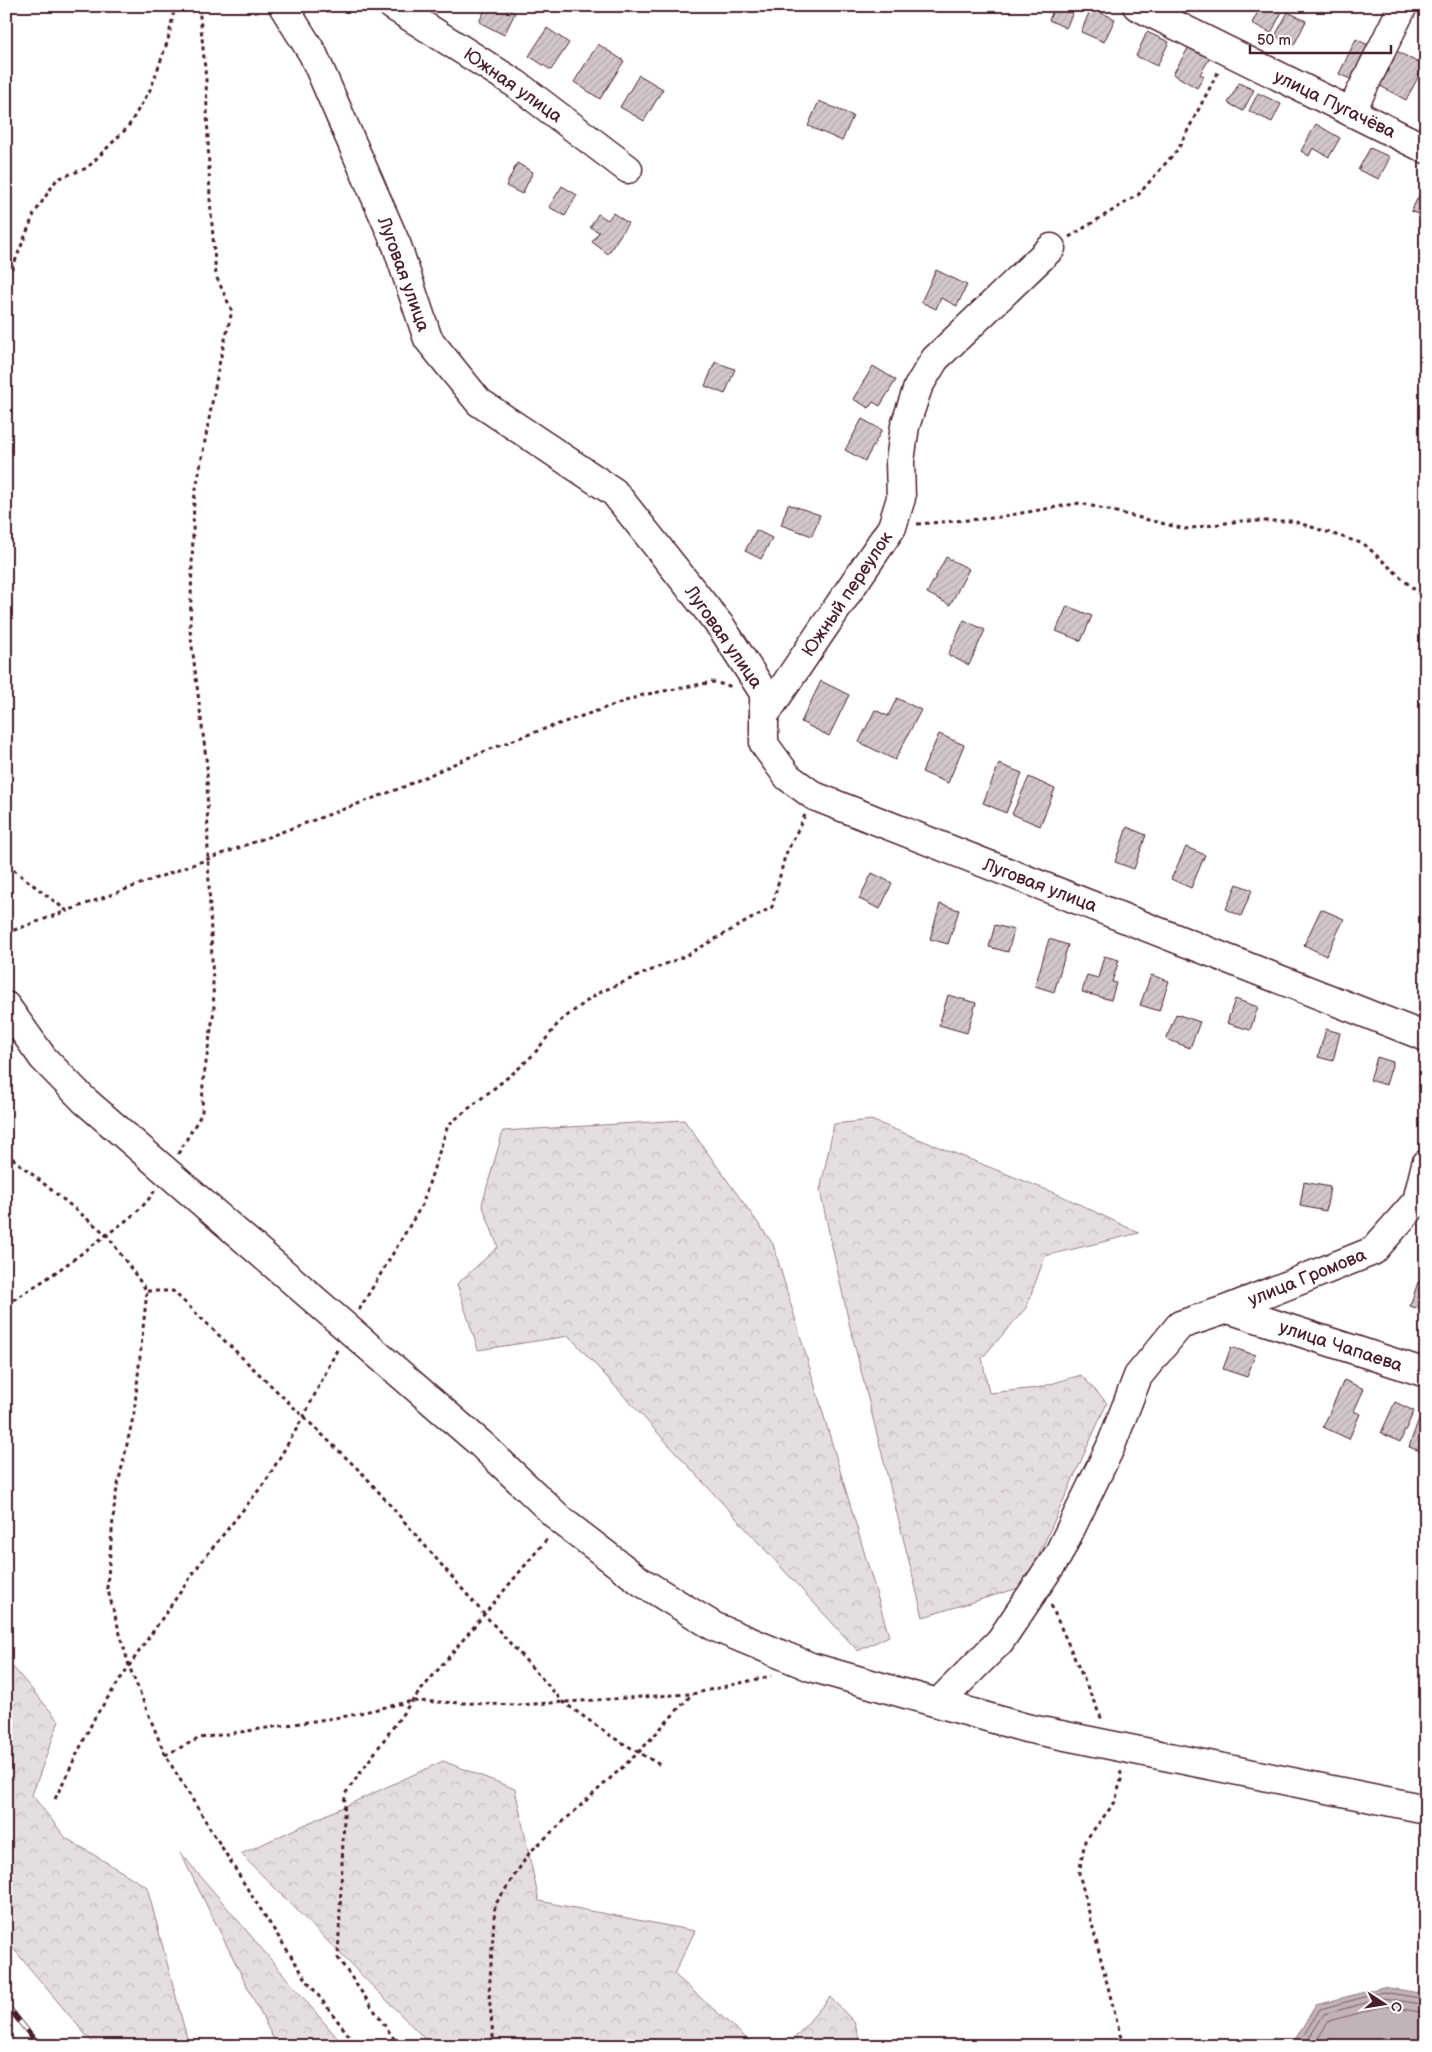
<svg xmlns="http://www.w3.org/2000/svg" width="1432" height="2052" font-family="'Balsamiq Sans',sans-serif">
<style>
.forest{fill:url(#forest-crowns);stroke:#987e86}
.water{fill:#c1b3b6;stroke:#91787e}
.lines{fill:none;stroke-linecap:round;stroke-linejoin:round}
.shore{stroke:#7a5a63;stroke-width:1}
.building{fill:url(#building-hatch);stroke:#4a1f2b}
.minor-casing{stroke:#4a1f2b;stroke-width:31}
.path{stroke:#4a1f2b;stroke-width:3;stroke-dasharray:4 4;stroke-linecap:butt}
.minor{stroke:#fff;stroke-width:28}
.rail-casing{stroke:#4a1f2b;stroke-width:5.5}
.rail{stroke:#fff;stroke-width:4;stroke-dasharray:11;stroke-linecap:butt}
.labels{text-anchor:middle;stroke-width:4.5;stroke-linejoin:round;paint-order:stroke}
.street-label{font-size:18px;fill:#4a1f2b;stroke:#fff}
</style>
<defs>
<pattern id="forest-crowns" width="20" height="18" patternUnits="userSpaceOnUse" patternTransform="scale(1.25)"><rect width="20" height="18" fill="#e5dee0"/><path d="M2 6a3 3 0 1 1 6 0M12 15a3 3 0 1 1 6 0" fill="none" stroke="#c6bec0"/></pattern>
<pattern id="building-hatch" width="6" height="6" patternUnits="userSpaceOnUse" patternTransform="scale(1.25)"><rect width="6" height="6" fill="#d2c7cb"/><path d="M-1 1l2-2M0 6l6-6M5 7l2-2" fill="none" stroke="#b6aaae"/></pattern>
</defs>
<rect width="100%" height="100%" fill="#fff"/>
<filter id="ink" filterUnits="userSpaceOnUse"><feTurbulence type="fractalNoise" baseFrequency=".02" numOctaves="2"/><feDisplacementMap in="SourceGraphic" scale="10" xChannelSelector="R" yChannelSelector="G"/><feConvolveMatrix kernelMatrix="1 2 1 2 8 2 1 2 1" color-interpolation-filters="sRGB"/></filter>
<g filter="url(#ink)">
<g class="forest">
<path d="M684,1120L773,1244L889,1636L858,1651L569,1336L478,1350L457,1284L498,1247L482,1204L503,1131Z"/>
<path d="M871,1120L1062,1196L1139,1233L1045,1256L1026,1308L982,1358L989,1393L1037,1388L1081,1375L1107,1403L1025,1586L923,1617L849,1323L820,1191L834,1124Z"/>
<path d="M6,1659L59,1721L32,1795L66,1838L147,1887L189,2046H95L6,1940Z"/>
<path d="M443,1761L515,1789L539,1901L695,1931L674,1974L755,2046H432L241,1854Z"/>
<path d="M180,1852L344,2046H277Z"/>
<path d="M830,1997L854,2022L862,2046H788Z"/>
</g>
<path class="water" d="M1383,1987L1426,1994V2046H1291L1316,2005Z"/>
<g class="lines">
<g class="shore">
<path d="M1297,2046L1320,2009L1383,1992L1426,1999"/>
<path d="M1304,2046L1324,2014L1384,1998L1426,2005"/>
<path d="M1313,2046L1329,2021L1384,2006L1426,2013"/>
</g>
</g>
<g class="building">
<path d="M487,6H503L515,13L504,35L479,22Z"/>
<path d="M1055,6H1076L1066,28L1049,20Z"/>
<path d="M1261,6H1280L1284,8L1271,33L1252,23Z"/>
<path d="M1091,8L1115,19L1104,42L1081,32Z"/>
<path d="M1288,12L1306,21L1294,45L1275,36Z"/>
<path d="M547,28L569,43L551,70L529,56Z"/>
<path d="M1147,32L1169,42L1157,66L1136,56Z"/>
<path d="M1356,39L1374,48L1357,82L1339,74Z"/>
<path d="M598,44L624,61L600,99L574,82Z"/>
<path d="M1190,45L1210,58L1200,74L1204,76L1197,88L1173,74Z"/>
<path d="M1391,48L1424,66L1406,100L1373,82Z"/>
<path d="M639,75L663,89L644,121L620,107Z"/>
<path d="M1239,83L1254,90L1243,111L1228,103Z"/>
<path d="M1258,93L1281,104L1272,122L1249,111Z"/>
<path d="M819,101L853,116L842,141L808,126Z"/>
<path d="M1316,124L1340,138L1329,157L1313,148L1309,156L1301,151Z"/>
<path d="M1370,148L1390,157L1379,179L1358,170Z"/>
<path d="M517,163L533,172L522,194L506,186Z"/>
<path d="M1425,184H1426V218L1411,211Z"/>
<path d="M562,186L577,195L565,216L549,207Z"/>
<path d="M613,213L628,223L608,254L592,242L599,232L590,227L598,214L608,220Z"/>
<path d="M936,270L967,285L957,306L941,298L936,309L921,302Z"/>
<path d="M715,362L735,369L725,394L705,386Z"/>
<path d="M873,366L896,380L880,406L873,402L869,408L853,399Z"/>
<path d="M862,419L882,430L865,461L845,450Z"/>
<path d="M788,504L820,515L812,536L781,525Z"/>
<path d="M756,530L772,538L761,559L745,551Z"/>
<path d="M946,557L969,569L950,605L927,593Z"/>
<path d="M1067,606L1092,616L1081,641L1056,631Z"/>
<path d="M964,620L985,630L969,665L948,655Z"/>
<path d="M821,681L849,695L829,736L801,722Z"/>
<path d="M897,698L921,710L895,760L859,742L875,710L888,716Z"/>
<path d="M939,734L964,745L948,783L922,772Z"/>
<path d="M999,764L1022,773L1006,813L983,803Z"/>
<path d="M1029,777L1055,789L1040,826L1012,814Z"/>
<path d="M1127,827L1146,835L1134,869L1115,862Z"/>
<path d="M1186,847L1205,855L1191,888L1171,879Z"/>
<path d="M872,873L892,883L880,909L859,899Z"/>
<path d="M1237,884L1252,890L1241,916L1226,909Z"/>
<path d="M940,904L959,910L948,944L930,939Z"/>
<path d="M1321,909L1344,919L1326,956L1304,945Z"/>
<path d="M995,925L1014,930L1008,952L989,947Z"/>
<path d="M1049,939L1068,945L1054,992L1035,986Z"/>
<path d="M1104,956L1119,960L1112,982L1116,983L1111,1000L1082,992L1087,975L1098,978Z"/>
<path d="M1151,975L1169,981L1159,1011L1140,1005Z"/>
<path d="M948,995L976,1003L967,1033L939,1025Z"/>
<path d="M1235,999L1258,1007L1250,1030L1227,1023Z"/>
<path d="M1176,1014L1200,1022L1190,1048L1166,1039Z"/>
<path d="M1326,1029L1340,1033L1333,1061L1318,1057Z"/>
<path d="M1377,1057L1393,1062L1386,1085L1370,1080Z"/>
<path d="M1304,1182L1330,1187L1326,1211L1300,1206Z"/>
<path d="M1418,1282L1426,1285L1425,1311L1410,1306Z"/>
<path d="M1231,1347L1255,1355L1247,1377L1223,1369Z"/>
<path d="M1344,1380L1364,1389L1354,1411L1360,1414L1349,1439L1323,1427Z"/>
<path d="M1395,1402L1414,1411L1400,1442L1381,1433Z"/>
<path d="M1421,1413L1426,1415V1453L1409,1447Z"/>
</g>
<g class="lines">
<defs>
<g id="minor">
<path d="M283,6L313,54L397,246L428,339L479,402L614,492L722,628L764,693V744L788,777L814,796L1426,1037"/>
<path d="M393,6L516,84L628,169"/>
<path d="M1137,6L1426,149"/>
<path d="M1351,112L1403,6"/>
<path d="M764,716L892,527L901,498L900,461L905,426L918,387L935,359L1051,248"/>
<path d="M6,1006L43,1058L84,1100L481,1444L562,1521L640,1581L715,1627L811,1667L1026,1728L1426,1809"/>
<path d="M1228,1309L1426,1373"/>
<path d="M946,1705V1695L1000,1641L1058,1555L1110,1448L1138,1376L1180,1325L1228,1309L1373,1251L1417,1201L1426,1164"/>
</g>
</defs>
<use href="#minor" class="minor-casing"/>
<g class="path">
<path d="M1069,237L1138,195L1178,149L1218,72"/>
<path d="M6,284L34,214L57,179L87,168L128,127L151,88L168,40L175,6"/>
<path d="M917,524L993,518L1080,503L1185,529L1240,521H1293L1364,544L1426,600"/>
<path d="M6,867L15,871L67,911L401,788L465,759L524,736L643,695L712,682L734,687"/>
<path d="M6,933L67,911"/>
<path d="M6,1153L107,1235L147,1291L134,1413L115,1498L107,1587L129,1666L165,1755L250,1893L308,1982L357,2046"/>
<path d="M178,1154L202,1113L203,1082L214,1010L208,858L207,766L190,630L194,500L220,360L232,311L216,276L210,199L206,80L199,6"/>
<path d="M147,1291H173L365,1476L483,1613L563,1702L614,1738L662,1766"/>
<path d="M6,1304C39,1285 68,1264 98,1241C118,1226 142,1212 155,1190"/>
<path d="M359,1310L422,1205L448,1125L517,1070L534,1054L560,1021L598,993L687,955L772,907L785,856L805,815"/>
<path d="M1051,1605L1102,1720"/>
<path d="M165,1755L200,1738L347,1716L412,1701L516,1705L691,1694"/>
<path d="M1120,1771L1122,1776L1115,1802L1085,1841L1079,1873L1123,2046"/>
<path d="M55,1799L95,1717L129,1666L199,1565L266,1481L304,1416L337,1350"/>
<path d="M399,2046L338,1958L345,1794L412,1701L547,1539"/>
<path d="M494,2046L489,1994L495,1905L530,1852L639,1752L692,1694L771,1676"/>
</g>
<use href="#minor" class="minor"/>
<defs>
<path id="rail" d="M6,2004L39,2046"/>
</defs>
<use href="#rail" class="rail-casing"/>
<use href="#rail" class="rail"/>
</g>
</g>
<g class="labels">
<g class="street-label">
<text transform="translate(513 85) rotate(35)" y="6">Южная улица</text>
<text transform="translate(1335 104) rotate(26)" y="6">улица Пугачёва</text>
<text transform="translate(404 274) rotate(70)" y="6">Луговая улица</text>
<text transform="translate(847 594) rotate(-56)" y="6">Южный переулок</text>
<text transform="translate(724 637) rotate(55)" y="6">Луговая улица</text>
<text transform="translate(1040 885) rotate(21)" y="6">Луговая улица</text>
<text transform="translate(1307 1277) rotate(-22)" y="6">улица Громова</text>
<text transform="translate(1341 1346) rotate(18)" y="6">улица Чапаева</text>
</g>
</g>
<rect width="1432" height="2052" fill="none" stroke="#fff" stroke-width="25"/>
<rect x="12" y="12" width="1407" height="2027" fill="none" stroke="#4a1f2b" stroke-width="2" filter="url(#ink)"/>
<g transform="translate(1384 2004) rotate(102)" stroke="#ffffff" stroke-width="4" paint-order="stroke">
<path d="M0-4L9 19L0 12L-9 19Z" fill="#4a1f2b"/>
<text y="-8" font-size="14" font-weight="bold" text-anchor="middle" fill="#4a1f2b">С</text>
</g>
<path d="M1250 45v8h141v-8" fill="none" stroke="#4a1f2b" stroke-width="2.5"/>
<text x="1257" y="45" font-size="15" fill="#4a1f2b" stroke="#ffffff" stroke-width="4" paint-order="stroke">50 m</text>
</svg>
